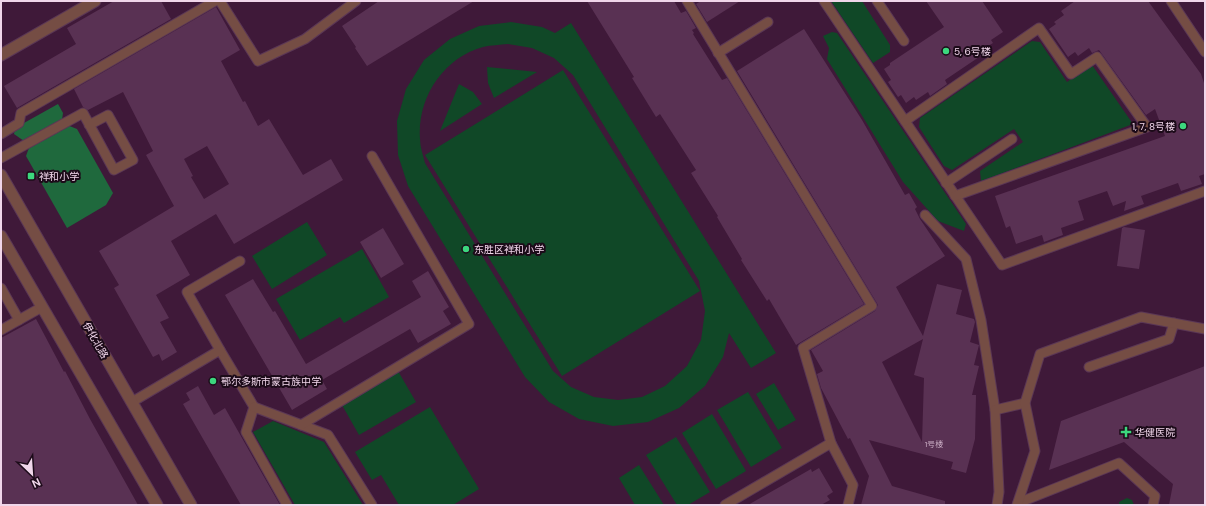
<svg xmlns="http://www.w3.org/2000/svg" width="1206" height="506" font-family="'DM Sans','Noto Sans SC',sans-serif">
<style>
.green{fill:#104827;fill-rule:evenodd}
.forest{fill:#1f693d}
.building{fill:#593153;fill-rule:evenodd}
.lines{fill:none;stroke-linecap:round;stroke-linejoin:round}
.service-casing{stroke:#5b3755;stroke-width:11}
.tertiary-casing{stroke:#5b3755;stroke-width:13}
.service{stroke:#754d44;stroke-width:9}
.tertiary{stroke:#754d44;stroke-width:11}
.poi-dot{fill:#3cd77e;stroke:#1c0b19;stroke-width:1.5}
.labels{text-anchor:middle;stroke-width:4;stroke-linejoin:round;paint-order:stroke}
.number-label{font-size:8px;fill:#caadc4}
.poi-label{font-size:10px;fill:#f0d6ea;stroke:#1c0b19;text-anchor:start}
.street-label{font-size:10px;fill:#f0d6ea;stroke:#1c0b19}
</style>
<rect width="100%" height="100%" fill="#3f1939"/>
<g class="green">
<path d="M831,1H862L890,45V52L873,63Z"/>
<path d="M511,22L542,27L555,33L571,23L776,353L751,368L729,333L723,357L705,386L679,408L648,422L613,426L579,419L549,402L525,377L408,186L398,155L397,121L406,89L424,60L450,39L479,26ZM508,44L532,48L554,58L573,75L699,281L705,311L701,340L687,366L665,386L642,397L618,400L594,397L571,387L553,371L425,163C423,155 420,147 420,139C417,98 443,58 483,47C491,45 500,45 508,44Z"/>
<path d="M832,32L837,33L966,224L964,231L938,221L903,182L827,59L829,48L823,36Z"/>
<path d="M1032,41L1040,42L1067,82L1092,65L1133,124L981,181L980,171L1023,142L1014,129L952,170L944,166L919,127L920,118Z"/>
<path d="M487,67L537,72L494,98L488,83Z"/>
<path d="M563,70L700,291L562,376L425,155Z"/>
<path d="M459,84L473,92L482,104L440,131Z"/>
<path d="M307,222L327,255L272,289L252,256Z"/>
<path d="M362,249L389,297L344,323L340,317L300,340L276,299Z"/>
<path d="M398,371L416,402L359,435L342,405Z"/>
<path d="M774,383L796,420L778,430L756,394Z"/>
<path d="M748,392L782,448L751,467L717,410Z"/>
<path d="M430,407L479,489L453,505H399L381,475L372,480L355,452Z"/>
<path d="M712,414L746,471L716,489L682,433Z"/>
<path d="M273,421L324,442L363,505H295L253,432Z"/>
<path d="M676,437L710,492L688,505H677L646,455Z"/>
<path d="M639,465L664,505H635L619,478Z"/>
<path d="M1127,498L1132,500L1134,505H1119V502Z"/>
</g>
<g class="forest">
<path d="M58,104L63,113L62,120L24,141L14,134L15,128Z"/>
<path d="M67,125L77,129L113,193L106,205L67,228L26,156L30,145Z"/>
</g>
<g class="building">
<path d="M114,1H161L171,19L17,108L4,86L76,44L67,28Z"/>
<path d="M379,1H474L367,66L355,48L356,47L342,26Z"/>
<path d="M587,1H674L681,13L686,11L696,28L692,30L694,33L693,34L722,80L727,78L864,304L796,345L769,299L767,301L741,260L742,259L717,217L718,216L691,173L696,170L660,114L656,117L632,78L634,77Z"/>
<path d="M701,1H740L707,22L696,4Z"/>
<path d="M926,1H982L1003,32L991,40L993,43L983,49L985,53L945,80L947,84L930,96L928,92L916,100L914,97L906,103L901,95L898,97L888,82L891,80L884,69L890,65V63L944,27Z"/>
<path d="M1075,1H1148L1201,74L1205,86V174L1199,176L1202,184L1181,191L1178,183L1141,196L1144,204L1124,211L1126,201L1113,206L1107,191L1078,201L1084,220L1061,228L1063,235L1044,242L1042,235L1016,244L1010,226L1006,228L995,196L1165,136L1155,109L1146,115L1099,50L1092,53L1089,48L1078,56L1075,52L1068,57L1049,29L1056,24L1054,22L1064,15L1061,11Z"/>
<path d="M216,7L240,50L221,61L243,102L245,101L258,126L269,119L303,175L331,159L343,180L234,244L216,214L171,241L190,275L156,295L169,318L160,322L177,352L162,361L159,354L153,357L114,288L119,285L99,251L174,206L146,155L153,151L123,92L88,110L83,107L74,89ZM207,146L229,184L204,199L191,177L193,176L184,159Z"/>
<path d="M804,29L862,120L905,195L909,193L917,207L915,209L920,219L945,256L896,287L923,336L937,284L962,290L956,314L974,319L975,322L970,342L979,345L974,365L979,366L972,395H976L975,439L966,473L951,469L953,462L869,440L892,486L945,501V505H861L869,476L850,438L848,439L821,388L817,374L823,371L811,350L875,311L878,305L737,71ZM923,339L914,375L924,378L922,442L882,362Z"/>
<path d="M1124,227L1145,230L1139,269L1117,266L1122,228Z"/>
<path d="M383,228L404,264L381,278L360,242Z"/>
<path d="M428,271L449,307L443,311L451,324L418,343L410,329L322,380L327,389L292,410L225,295L253,279L273,312L275,311L306,364L421,297L412,281Z"/>
<path d="M36,319L64,372L65,371L90,419L138,505H1V338Z"/>
<path d="M1205,366V505H1169L1173,484L1124,442L1049,470L1061,421Z"/>
<path d="M198,386L214,415L225,408L280,505H241L183,404L190,400L186,393Z"/>
<path d="M819,468L833,492L827,496L830,500L821,505H748L811,469L812,472Z"/>
</g>
<g class="lines">
<defs>
<g id="service">
<path d="M220,1L258,61L305,39L356,1"/>
<path d="M687,1L872,306L803,348L831,443L725,505"/>
<path d="M824,1L1002,265L1205,191"/>
<path d="M877,1L904,41"/>
<path d="M1171,1L1205,52"/>
<path d="M718,53L768,22"/>
<path d="M905,121L1039,28L1071,74L1097,57L1147,127L955,196"/>
<path d="M1,134L19,123L21,113L215,1"/>
<path d="M1,158L83,113L114,170L133,160L108,115L89,125"/>
<path d="M946,183L1012,139"/>
<path d="M925,215L966,259L981,320L995,410"/>
<path d="M1,288L19,320"/>
<path d="M1,330L42,307"/>
<path d="M220,350L254,407L246,432L287,505"/>
<path d="M1089,367L1169,339L1174,323"/>
<path d="M132,402L220,350L187,292L240,261"/>
<path d="M254,407L328,435L372,505"/>
<path d="M301,425L469,324L372,156"/>
<path d="M831,443L853,485L848,505"/>
<path d="M1018,503L1119,463L1155,496L1153,505"/>
<path d="M997,505L999,492L995,410L1025,403"/>
<path d="M1017,505L1035,451L1025,403L1040,354L1141,317L1205,329"/>
</g>
<g id="tertiary">
<path d="M1,55L95,1"/>
<path d="M1,175L191,505"/>
<path d="M1,236L157,505"/>
</g>
</defs>
<use href="#service" class="service-casing"/>
<use href="#tertiary" class="tertiary-casing"/>
<use href="#service" class="service"/>
<use href="#tertiary" class="tertiary"/>
</g>
<g class="poi-dot">
<circle cx="946" cy="51" r="4"/>
<circle cx="1183" cy="126" r="4"/>
<rect x="27" y="172" width="8" height="8" rx="2"/>
<circle cx="466" cy="249" r="4"/>
<circle cx="213" cy="381" r="4"/>
<path d="M1124 426h4v4h4v4h-4v4h-4v-4h-4v-4h4z"/>
</g>
<g class="labels">
<g class="number-label">
<text x="934" y="447">1号楼</text>
</g>
<g class="poi-label">
<text x="954" y="55">5, 6号楼</text>
<text x="1175" y="130" text-anchor="end">1, 7, 8号楼</text>
<text x="39" y="180">祥和小学</text>
<text x="474" y="253">东胜区祥和小学</text>
<text x="221" y="385">鄂尔多斯市蒙古族中学</text>
<text x="1135" y="436">华健医院</text>
</g>
<g class="street-label">
<text transform="translate(96 340) rotate(60)" y="4">伊化北路</text>
</g>
</g>
<rect width="1206" height="506" fill="none" stroke="#f0d6ea" stroke-width="4"/>
<g transform="translate(32 474) rotate(155)" stroke="#1c0b19" stroke-width="3" paint-order="stroke">
<path d="M0-3L7 15L0 10L-7 15Z" fill="#f0d6ea"/>
<text y="-6" font-size="11" font-weight="bold" text-anchor="middle" fill="#f0d6ea">N</text>
</g>
</svg>
